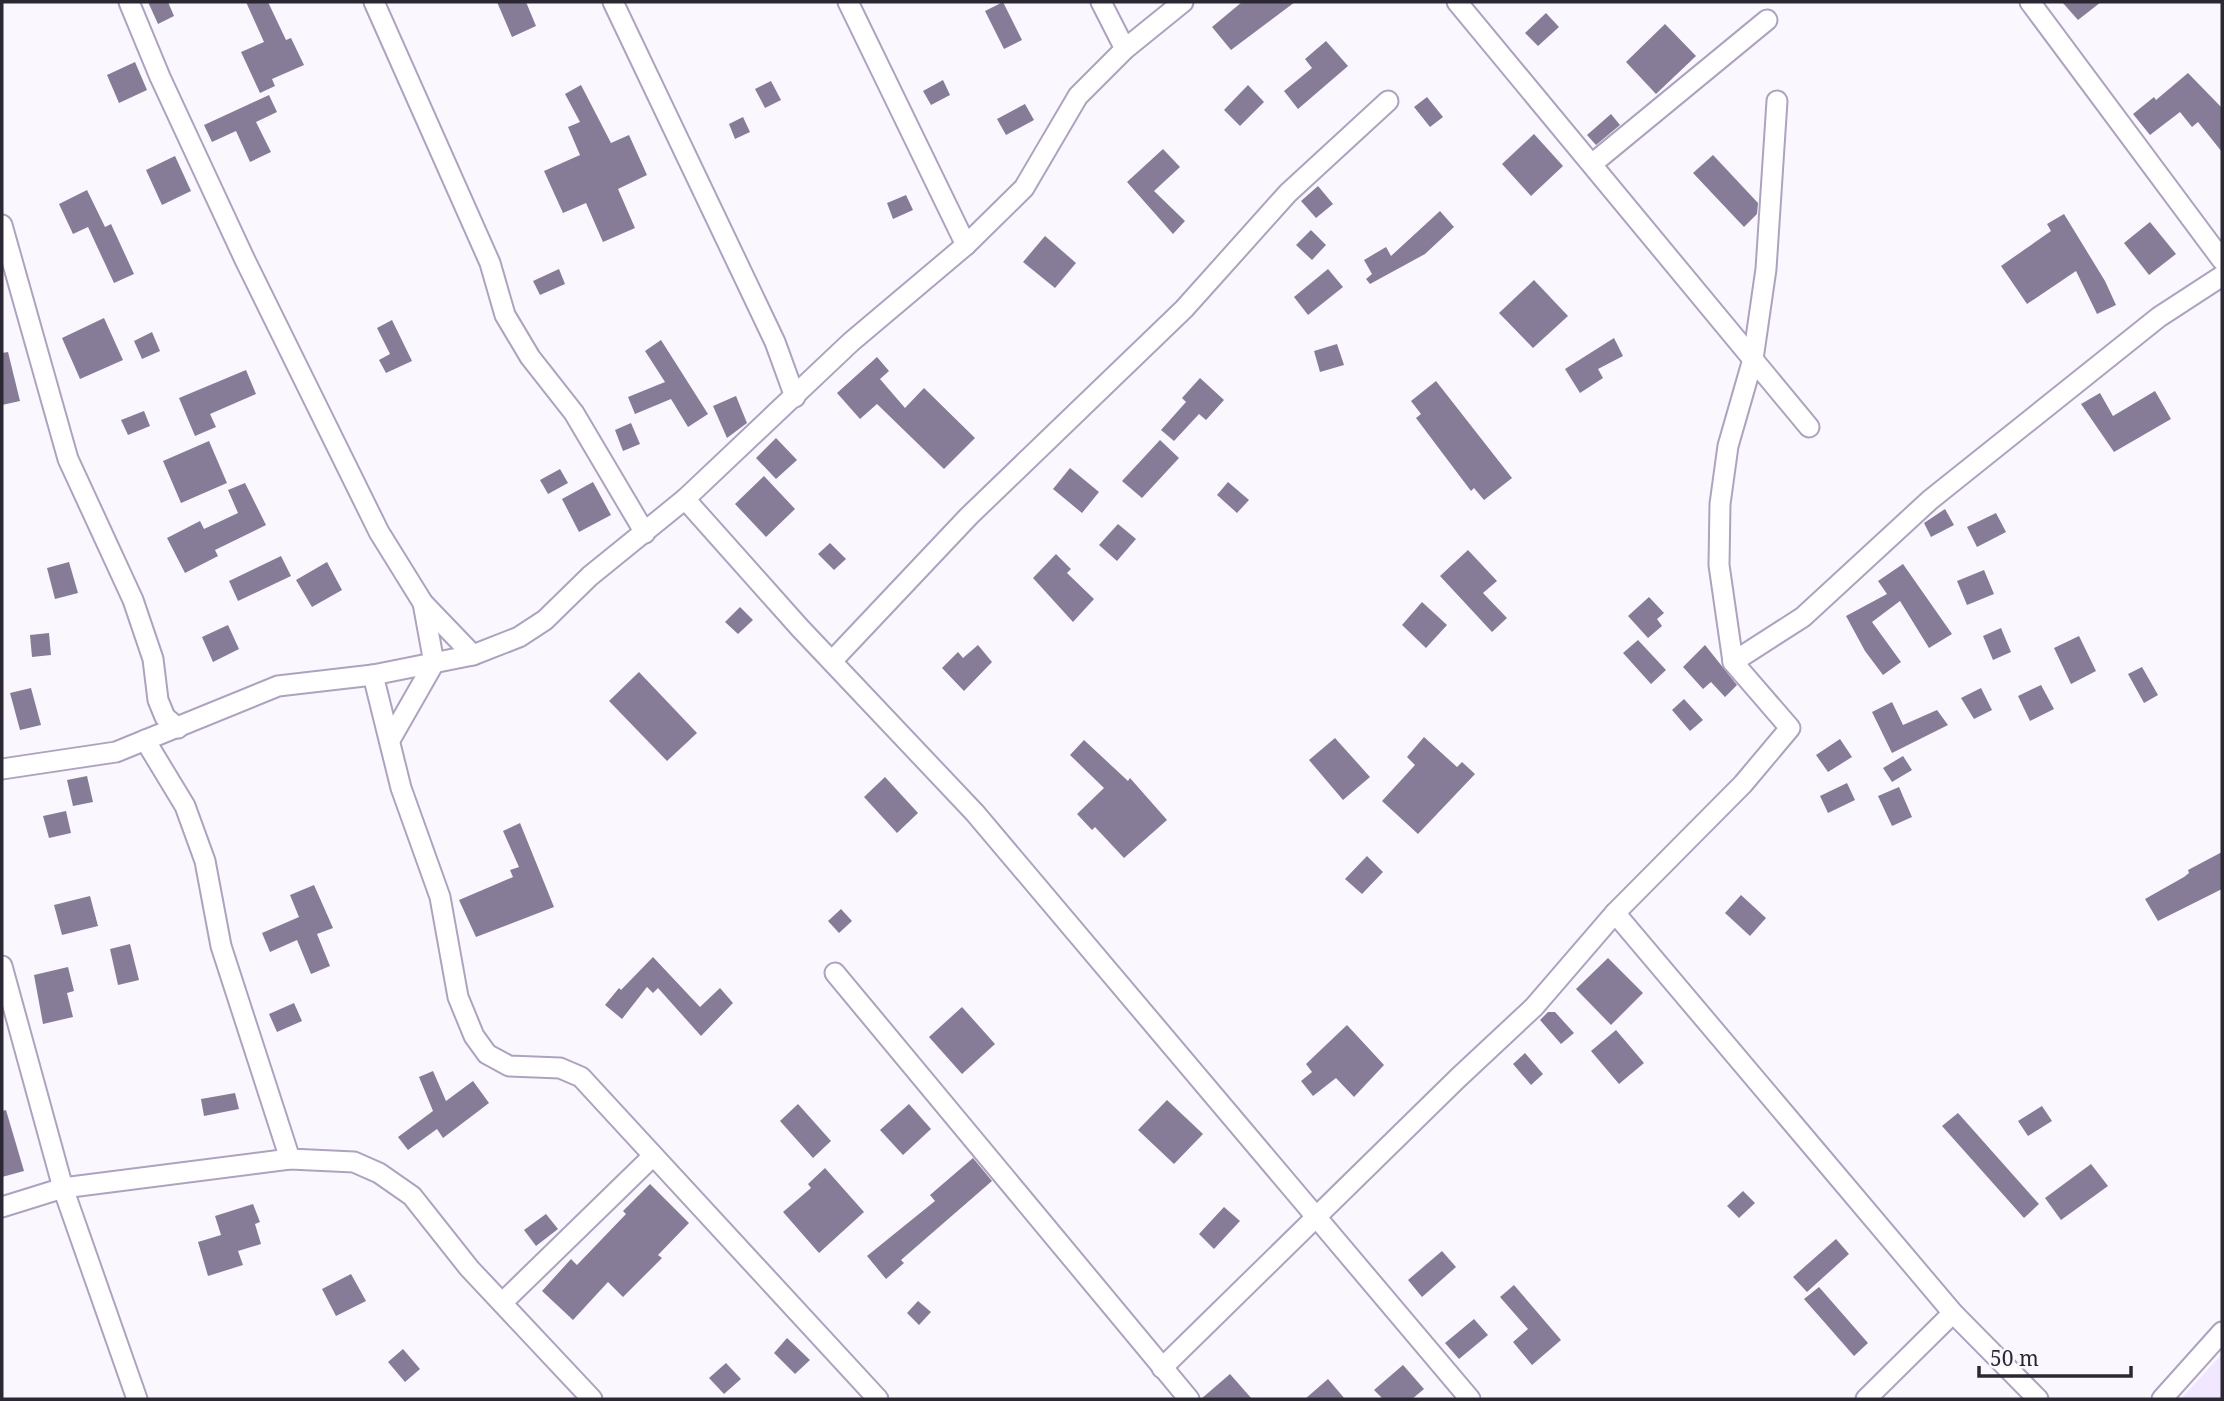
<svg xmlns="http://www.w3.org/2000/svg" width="2224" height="1401" font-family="'Noto Serif',serif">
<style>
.built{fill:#f1e8ff}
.building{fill:#867c97}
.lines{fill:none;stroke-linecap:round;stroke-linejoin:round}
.minor-casing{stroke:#aea2bf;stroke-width:23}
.minor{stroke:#fff;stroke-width:19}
</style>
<rect width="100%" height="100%" fill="#faf8fe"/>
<path class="built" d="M2222,1354V1399H2181Z"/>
<g class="building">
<path d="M148,2H168L174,16L158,24Z"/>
<path d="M246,2H268L286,40L291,38L304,65L272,79L275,86L260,93L241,52L264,42Z"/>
<path d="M497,2H526L536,26L512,37Z"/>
<path d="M1003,2L1022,40L1004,49L985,11Z"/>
<path d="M1242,2H1295L1231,50L1212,27Z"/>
<path d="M2062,2H2101L2078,20Z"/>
<path d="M1546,13L1559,27L1538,46L1525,33Z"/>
<path d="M1665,24L1696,56L1656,94L1626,62Z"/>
<path d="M1326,41L1348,66L1298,109L1284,91L1312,68L1305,59Z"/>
<path d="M135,62L147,90L119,103L107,75Z"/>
<path d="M2188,73L2222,108V152L2198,122L2192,127L2180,112L2150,135L2133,114L2154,97L2156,100Z"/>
<path d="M943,80L950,95L931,105L923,91Z"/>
<path d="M771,81L781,100L765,108L755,89Z"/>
<path d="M581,85L611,143L629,135L647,175L618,189L635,228L603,242L586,203L563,213L544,171L580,155L568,127L580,122L565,94Z"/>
<path d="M1248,85L1264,102L1240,126L1224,110Z"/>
<path d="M269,95L277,112L256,122L271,152L250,162L236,131L212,142L204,125Z"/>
<path d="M1427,97L1443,117L1430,127L1414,107Z"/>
<path d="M1025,104L1034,120L1006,135L997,119Z"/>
<path d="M1611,114L1620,125L1596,145L1587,135Z"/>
<path d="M743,117L750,132L735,139L729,124Z"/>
<path d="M1534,134L1563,166L1531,196L1502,164Z"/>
<path d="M1163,149L1180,167L1154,191L1185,221L1173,234L1127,182Z"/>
<path d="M1713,155L1758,203L1757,214L1744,227L1693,173Z"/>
<path d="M175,156L191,191L162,205L146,170Z"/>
<path d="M1318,186L1333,204L1316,218L1301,201Z"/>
<path d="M87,190L105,227L111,224L134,274L114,283L88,227L73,234L59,204Z"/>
<path d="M906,195L913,210L893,219L887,203Z"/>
<path d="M1440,211L1454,227L1425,254L1370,284L1366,279L1372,274L1364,260L1386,247L1391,256Z"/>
<path d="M2064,214L2105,281L2116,305L2097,314L2076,271L2027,304L2001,266L2051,231L2047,224Z"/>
<path d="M2150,222L2176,254L2149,275L2124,243Z"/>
<path d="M1311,230L1326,245L1312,260L1296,245Z"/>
<path d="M1045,236L1076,263L1055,288L1023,262Z"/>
<path d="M559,269L565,284L540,295L533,281Z"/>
<path d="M1328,269L1343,287L1308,315L1294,297Z"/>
<path d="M1534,280L1568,316L1533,348L1499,313Z"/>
<path d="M104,318L123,360L80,379L62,338Z"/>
<path d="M392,320L412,361L386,373L379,360L390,354L377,328Z"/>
<path d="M152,332L160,351L142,359L134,341Z"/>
<path d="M1614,338L1623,356L1598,369L1603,378L1580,393L1565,369Z"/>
<path d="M661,340L708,414L688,427L671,399L635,414L628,397L665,382L645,351Z"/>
<path d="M1337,344L1344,365L1320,372L1314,351Z"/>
<path d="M8,352L20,401L2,405V353Z"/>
<path d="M877,357L889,371L880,379L905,408L924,388L975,438L944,469L877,404L860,419L837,393Z"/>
<path d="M246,370L256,394L210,414L216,427L195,436L179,398Z"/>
<path d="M1200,378L1224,400L1206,420L1199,414L1174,441L1161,430L1186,402L1182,398Z"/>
<path d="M1436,381L1512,478L1484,500L1474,488L1471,491L1416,418L1421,414L1411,401Z"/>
<path d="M2155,391L2171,419L2114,452L2081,404L2100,393L2113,416Z"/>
<path d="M736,396L747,423L727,438L713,406Z"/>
<path d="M144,411L150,426L128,435L121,420Z"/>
<path d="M631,423L640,444L623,451L615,430Z"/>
<path d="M776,438L797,460L776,479L756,458Z"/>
<path d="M1160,440L1179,458L1142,498L1122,481Z"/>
<path d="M209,441L227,483L181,503L163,461Z"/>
<path d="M1070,468L1099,492L1082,513L1053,489Z"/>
<path d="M560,469L568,483L548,494L540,480Z"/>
<path d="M764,476L795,509L766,537L735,504Z"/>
<path d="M593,482L611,515L579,532L562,499Z"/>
<path d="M1228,482L1249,500L1237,513L1217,495Z"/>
<path d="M245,483L266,525L215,550L218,556L185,573L167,538L200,521L204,529L238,513L228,490Z"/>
<path d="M1945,509L1954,525L1931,537L1924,523Z"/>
<path d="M1996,513L2006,532L1977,547L1967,527Z"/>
<path d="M1118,524L1136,539L1117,561L1099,545Z"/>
<path d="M830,543L846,559L834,570L818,554Z"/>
<path d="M1468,550L1497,581L1483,593L1507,618L1492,632L1440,576Z"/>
<path d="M1056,554L1071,569L1067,573L1094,599L1073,622L1033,578Z"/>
<path d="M281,556L291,576L238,601L229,581Z"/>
<path d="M69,562L78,593L55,599L47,568Z"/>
<path d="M327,562L342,590L312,607L296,580Z"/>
<path d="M1903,564L1952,634L1929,648L1900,601L1872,622L1901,662L1883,675L1865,651L1846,616L1887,594L1878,581Z"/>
<path d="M1984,570L1994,594L1967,605L1957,581Z"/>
<path d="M1649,597L1664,613L1657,619L1662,626L1648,638L1628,616Z"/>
<path d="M1422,602L1447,625L1426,648L1402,625Z"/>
<path d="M740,607L753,620L738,634L725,622Z"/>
<path d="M228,625L239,649L213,662L202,637Z"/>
<path d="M2001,628L2011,652L1993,660L1983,636Z"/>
<path d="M49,633L51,655L32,657L30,635Z"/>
<path d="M2079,636L2096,671L2071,684L2054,648Z"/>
<path d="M1638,640L1666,670L1651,684L1623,653Z"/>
<path d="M978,645L992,662L964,691L942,668L958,652L963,658Z"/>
<path d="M1705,645L1737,685L1725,697L1711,682L1703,689L1683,667Z"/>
<path d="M2142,667L2158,695L2144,703L2128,674Z"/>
<path d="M639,672L697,733L667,761L609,701Z"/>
<path d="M2041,685L2054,709L2030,721L2018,696Z"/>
<path d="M31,688L41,725L20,730L10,693Z"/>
<path d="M1981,688L1992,710L1974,719L1961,698Z"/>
<path d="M1684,699L1703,720L1690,731L1672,710Z"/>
<path d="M1892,702L1903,725L1937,710L1948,725L1892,753L1872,712Z"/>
<path d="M1424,737L1457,767L1462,762L1475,774L1418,834L1382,801L1415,765L1407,757Z"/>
<path d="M1335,738L1370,777L1343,800L1309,760Z"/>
<path d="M1840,739L1852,757L1828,772L1816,755Z"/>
<path d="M1084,740L1128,781L1130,778L1167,820L1124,858L1095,827L1092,830L1077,814L1104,788L1070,755Z"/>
<path d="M1903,756L1912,770L1892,782L1883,768Z"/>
<path d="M87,776L93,802L73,806L67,780Z"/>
<path d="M885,777L918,813L897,833L864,797Z"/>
<path d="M1847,783L1855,800L1828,813L1820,796Z"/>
<path d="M1899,787L1912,817L1892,826L1878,796Z"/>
<path d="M66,811L71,833L49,838L43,816Z"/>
<path d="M520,823L554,907L476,937L459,900L513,877L510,870L519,867L503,831Z"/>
<path d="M2222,852V889L2158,921L2145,899L2184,877L2189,873L2188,870Z"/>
<path d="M1367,856L1383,872L1362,894L1345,879Z"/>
<path d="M314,885L333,928L317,934L330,966L311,974L297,940L270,952L262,933L299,917L290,895Z"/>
<path d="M1741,895L1766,918L1750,936L1725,913Z"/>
<path d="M90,896L98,926L62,935L54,905Z"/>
<path d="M841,909L852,921L839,933L828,921Z"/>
<path d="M130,944L139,980L118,985L110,949Z"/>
<path d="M653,957L700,1007L720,988L733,1003L701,1036L658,988L653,993L647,987L622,1019L605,1005L619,988L621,990Z"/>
<path d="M1608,958L1643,993L1611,1025L1576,989Z"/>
<path d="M68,967L74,991L67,993L73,1017L43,1024L34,975Z"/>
<path d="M294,1003L302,1021L277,1032L269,1014Z"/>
<path d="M962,1007L995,1044L962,1074L929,1037Z"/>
<path d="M1548,1012H1555L1574,1033L1561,1044L1540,1020Z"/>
<path d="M1347,1025L1384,1065L1354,1097L1336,1078L1313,1096L1301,1081L1312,1072L1306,1064Z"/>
<path d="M1616,1030L1644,1063L1619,1084L1591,1051Z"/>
<path d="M1525,1053L1543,1074L1531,1085L1513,1064Z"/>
<path d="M433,1071L446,1101L473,1081L489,1103L443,1138L437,1129L408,1150L398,1137L433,1111L419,1077Z"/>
<path d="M235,1093L239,1109L204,1116L201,1099Z"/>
<path d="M1167,1100L1203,1134L1174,1164L1138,1130Z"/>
<path d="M798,1104L831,1141L813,1158L780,1121Z"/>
<path d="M909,1104L931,1129L903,1155L880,1130Z"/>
<path d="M2042,1106L2052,1121L2028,1136L2018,1121Z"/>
<path d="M6,1110L24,1171L2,1177V1111Z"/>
<path d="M1958,1113L2039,1204L2024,1218L1942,1126Z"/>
<path d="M973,1158L992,1181L901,1260L904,1263L886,1279L867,1256L935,1201L930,1195Z"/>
<path d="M2091,1164L2108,1186L2061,1220L2045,1198Z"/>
<path d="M825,1168L864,1212L819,1253L783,1212L811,1188L808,1184Z"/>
<path d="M650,1184L689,1223L658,1255L662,1258L623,1297L608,1282L573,1320L542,1291L571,1259L577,1265L626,1214L623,1211Z"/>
<path d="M1743,1191L1755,1203L1739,1218L1727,1206Z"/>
<path d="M253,1204L260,1222L255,1224L261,1244L238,1251L243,1265L208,1276L198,1242L221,1235L215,1216Z"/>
<path d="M1224,1207L1240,1221L1214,1249L1199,1234Z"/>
<path d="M546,1214L558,1229L536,1246L524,1230Z"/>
<path d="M1836,1239L1849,1254L1807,1292L1793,1277Z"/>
<path d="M1442,1251L1456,1267L1422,1297L1408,1280Z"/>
<path d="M351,1274L366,1301L336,1316L322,1289Z"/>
<path d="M1514,1285L1561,1340L1532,1365L1513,1342L1528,1329L1500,1297Z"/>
<path d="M1819,1287L1868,1343L1854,1356L1804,1299Z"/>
<path d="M918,1301L931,1312L919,1325L907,1313Z"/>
<path d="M1474,1319L1488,1335L1459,1359L1445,1343Z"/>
<path d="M787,1338L810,1360L795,1374L774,1353Z"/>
<path d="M403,1349L420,1369L405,1382L388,1362Z"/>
<path d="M726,1363L741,1379L724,1394L709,1378Z"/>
<path d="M1403,1365L1424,1389L1412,1399H1383L1374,1390Z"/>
<path d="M1230,1374L1252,1399H1201Z"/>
<path d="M1328,1379L1345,1399H1305Z"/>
</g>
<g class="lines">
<defs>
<g id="minor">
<path d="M129,2L160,77L245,260L379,532L423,603L473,655"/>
<path d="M374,2L490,263L505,315L530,357L574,413L645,533"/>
<path d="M613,2L775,342L795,397"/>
<path d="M848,2L966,245L1024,188L1078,96L1125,49L1183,2"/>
<path d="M1101,2L1125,49"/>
<path d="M1457,2L1809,427"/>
<path d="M2030,2L2222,260"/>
<path d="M1592,164L1767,20"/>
<path d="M2,225L68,459L133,600L153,659L158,700L165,717L178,728"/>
<path d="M685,499L851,342L966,245"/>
<path d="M833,660L969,516L1184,309L1288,193L1388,101"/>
<path d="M1733,662L1803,617L1930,500L2159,317L2222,276"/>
<path d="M373,675L401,788L440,897L458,997L474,1036L487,1054L509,1066L560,1068L581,1077L878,1399"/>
<path d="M145,740L185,806L205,861L221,946L290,1159L354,1162L379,1173L412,1196L469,1268L592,1399"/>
<path d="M390,740L434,663L423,603"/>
<path d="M2,769L116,752L278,686L373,675L473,655L519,637L545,620L590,576L685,499L800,628L975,813L1470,1399"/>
<path d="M1615,913L1953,1313L2038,1399"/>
<path d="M2,966L63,1188L137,1399"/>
<path d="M835,973L1189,1399"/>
<path d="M2,1207L63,1188L290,1159"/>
<path d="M503,1302L653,1156"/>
<path d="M1162,1368L1458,1078L1534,1007L1615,913L1743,784L1790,728L1733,662L1719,565L1720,504L1728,446L1753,359L1766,269L1777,101"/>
<path d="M1866,1399L1953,1313"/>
<path d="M2162,1399L2222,1332"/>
</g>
</defs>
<use href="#minor" class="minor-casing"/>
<use href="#minor" class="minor"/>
</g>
<rect width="2224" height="1401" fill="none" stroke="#2c2833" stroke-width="7"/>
<path d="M1979 1366v10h152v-10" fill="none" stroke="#2c2833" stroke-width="3.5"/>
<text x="1990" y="1366" font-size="21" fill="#2c2833" stroke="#faf8fe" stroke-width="5" paint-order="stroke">50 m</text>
</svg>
